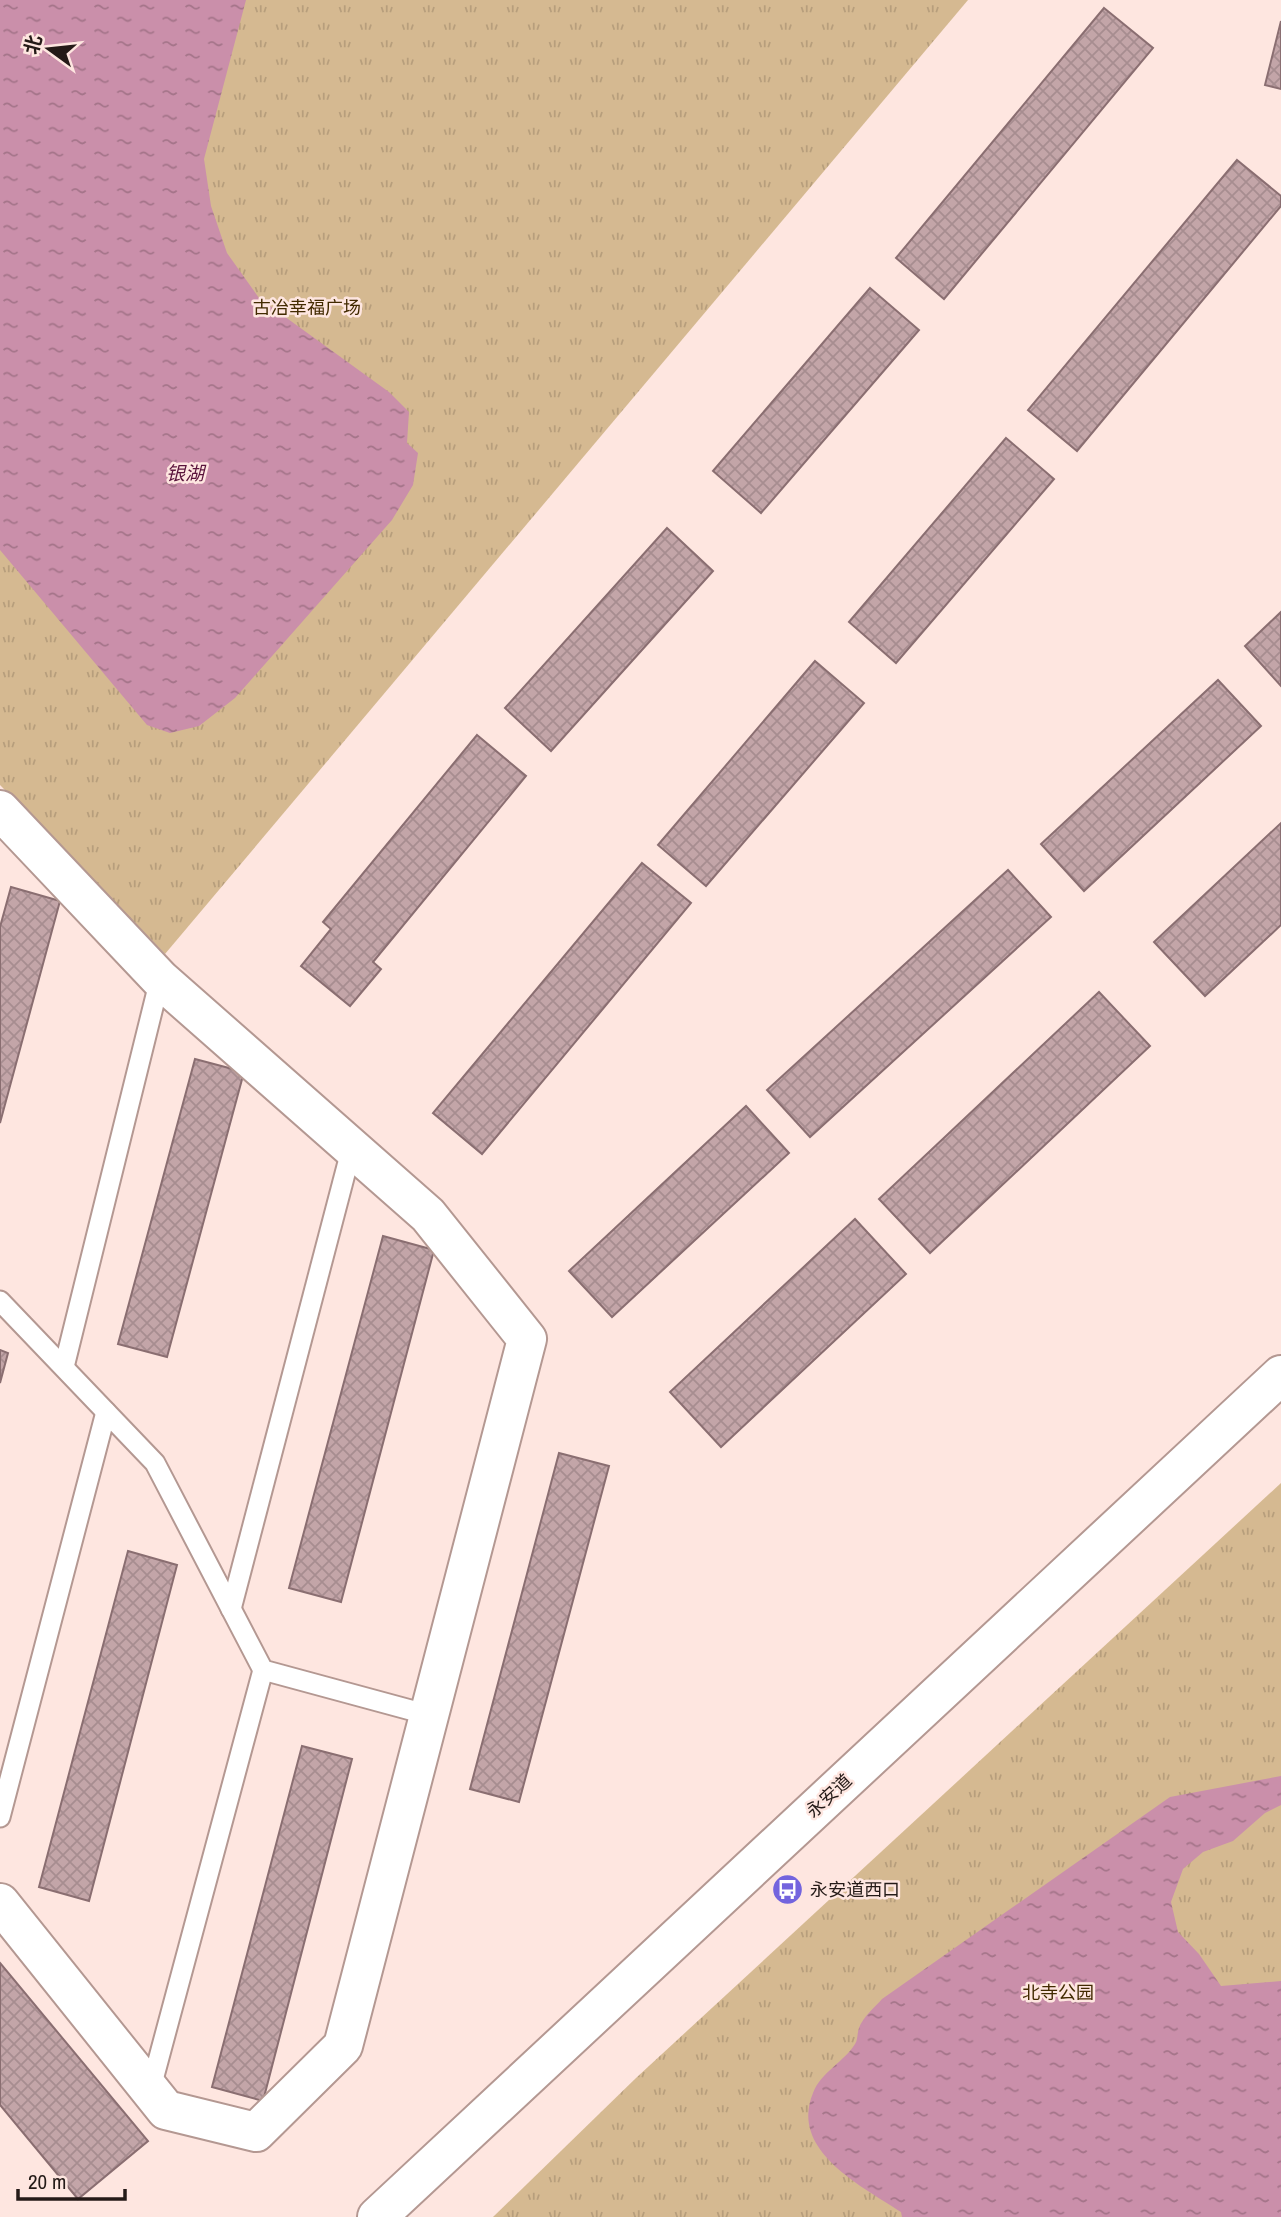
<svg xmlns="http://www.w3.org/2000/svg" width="1281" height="2217" font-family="'Archivo Narrow','Noto Sans SC',sans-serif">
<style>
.grass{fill:url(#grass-tufts)}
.water{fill:url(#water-ripples)}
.building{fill:url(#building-cross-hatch);stroke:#8a6e71;stroke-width:2}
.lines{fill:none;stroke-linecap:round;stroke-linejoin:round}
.lane-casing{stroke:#b49892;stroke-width:23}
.street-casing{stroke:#b49892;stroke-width:42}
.secondary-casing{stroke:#b49892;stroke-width:42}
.lane{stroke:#fff;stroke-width:19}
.street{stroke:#fff;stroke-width:38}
.secondary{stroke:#fff;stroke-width:38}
.labels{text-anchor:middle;stroke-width:5;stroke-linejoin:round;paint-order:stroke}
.park-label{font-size:18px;fill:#422a00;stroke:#fee6e0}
.street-label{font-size:18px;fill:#241a17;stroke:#fee6e0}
.poi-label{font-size:18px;fill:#241a17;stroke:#fee6e0;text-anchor:start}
.water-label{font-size:19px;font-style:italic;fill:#59133b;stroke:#fee6e0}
</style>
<defs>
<pattern id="grass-tufts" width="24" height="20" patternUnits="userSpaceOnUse" patternTransform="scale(1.75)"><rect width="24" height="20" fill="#d5b991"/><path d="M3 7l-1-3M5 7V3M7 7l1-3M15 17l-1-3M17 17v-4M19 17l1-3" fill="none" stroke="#b79e7c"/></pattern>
<pattern id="water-ripples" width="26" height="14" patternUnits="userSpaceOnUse" patternTransform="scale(1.75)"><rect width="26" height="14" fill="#ca8faa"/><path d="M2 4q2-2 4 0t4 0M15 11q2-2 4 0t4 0" fill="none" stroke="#a47489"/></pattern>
<pattern id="building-cross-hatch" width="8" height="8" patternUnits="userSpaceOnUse" patternTransform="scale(1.75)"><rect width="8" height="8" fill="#c3a5a8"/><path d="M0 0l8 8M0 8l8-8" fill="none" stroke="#a78d90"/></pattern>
</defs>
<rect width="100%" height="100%" fill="#fee6e0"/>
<g class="grass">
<path d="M0,0H968L165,954L0,785Z"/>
<path d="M1281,1483V2217H493L636,2078Z"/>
</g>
<g class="water">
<path d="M0,0H246L204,159L211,206L227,253L259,298L389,392L409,412L407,443L418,453L413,485L392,520L235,698L199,726L170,733L147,725L0,550Z"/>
<path d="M1281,1776V1805L1265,1813L1233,1841L1203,1852L1183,1869L1171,1902L1178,1932L1199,1954L1221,1986L1281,1981V2217H902L901,2212C862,2186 789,2151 813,2093C821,2072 844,2062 855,2044C858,2040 857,2033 859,2028C862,2018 875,2007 882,1999L1170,1797Z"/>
</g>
<g class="building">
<path d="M1104,8L1153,48L944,299L896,258Z"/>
<path d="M1281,21V89L1265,85Z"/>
<path d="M1237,160L1281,196V206L1077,451L1028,410Z"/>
<path d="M870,288L919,330L761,513L713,471Z"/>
<path d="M1006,438L1054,479L896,663L849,622Z"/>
<path d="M667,528L713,571L551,751L505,708Z"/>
<path d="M1281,612V686L1245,646Z"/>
<path d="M815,661L864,703L706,886L658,845Z"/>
<path d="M1218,680L1261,726L1084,891L1041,844Z"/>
<path d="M477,735L526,776L373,962L381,969L350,1006L301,966L331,929L323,922Z"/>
<path d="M1281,823V925L1205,996L1154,942Z"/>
<path d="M642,863L691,903L482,1154L433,1113Z"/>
<path d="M1008,870L1051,917L810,1137L767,1090Z"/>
<path d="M11,887L60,901L0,1123V927Z"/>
<path d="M1099,992L1150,1046L930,1253L879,1199Z"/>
<path d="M195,1059L244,1072L167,1357L118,1344Z"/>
<path d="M746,1106L789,1153L612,1317L569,1271Z"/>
<path d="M855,1219L906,1274L721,1447L670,1392Z"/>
<path d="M383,1236L434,1250L341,1602L289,1588Z"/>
<path d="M0,1350L8,1353L0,1383Z"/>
<path d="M559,1453L609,1466L519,1802L470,1789Z"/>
<path d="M128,1551L177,1565L89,1901L39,1887Z"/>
<path d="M302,1746L352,1759L263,2101L212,2087Z"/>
<path d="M0,1963L148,2141L78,2199L0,2105Z"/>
</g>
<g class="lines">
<defs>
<g id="lane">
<path d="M0,1301L155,1463L263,1670L429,1715"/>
<path d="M64,1367L160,979"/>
<path d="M231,1609L352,1147"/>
<path d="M0,1817L106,1412"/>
<path d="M150,2091L263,1670"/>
</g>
<path id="street" d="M0,810L160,979L428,1215L527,1339L343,2046L256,2132L166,2110L0,1903"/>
<path id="secondary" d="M377,2217L1281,1375"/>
</defs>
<use href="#lane" class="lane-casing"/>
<use href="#street" class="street-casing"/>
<use href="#secondary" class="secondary-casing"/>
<use href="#lane" class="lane"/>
<use href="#street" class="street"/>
<use href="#secondary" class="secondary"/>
</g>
<defs>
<symbol id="bus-disc" viewBox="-11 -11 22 22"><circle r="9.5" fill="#7364de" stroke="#fee6e0"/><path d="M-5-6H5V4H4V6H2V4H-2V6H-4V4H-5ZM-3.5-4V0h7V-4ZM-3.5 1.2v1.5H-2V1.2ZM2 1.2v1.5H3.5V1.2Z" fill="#fff"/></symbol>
</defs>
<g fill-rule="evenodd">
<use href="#bus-disc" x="770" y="1872" width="35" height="35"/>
</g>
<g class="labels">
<g class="park-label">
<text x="307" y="314">古冶幸福广场</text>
<text x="1058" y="1999">北寺公园</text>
</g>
<g class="street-label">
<text transform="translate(829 1796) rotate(-43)" y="6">永安道</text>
</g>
<g class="poi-label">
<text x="810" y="1896">永安道西口</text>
</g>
<g class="water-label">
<text x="185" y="480">银湖</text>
</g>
</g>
<g transform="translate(49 49) rotate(285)" stroke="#fee6e0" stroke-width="5" paint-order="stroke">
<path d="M0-5L12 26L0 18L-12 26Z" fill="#241a17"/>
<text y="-10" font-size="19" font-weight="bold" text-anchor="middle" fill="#241a17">北</text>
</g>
<path d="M18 2189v10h107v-10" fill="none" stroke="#241a17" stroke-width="3.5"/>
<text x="28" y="2189" font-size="21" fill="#241a17" stroke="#fee6e0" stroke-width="5" paint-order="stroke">20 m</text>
</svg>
